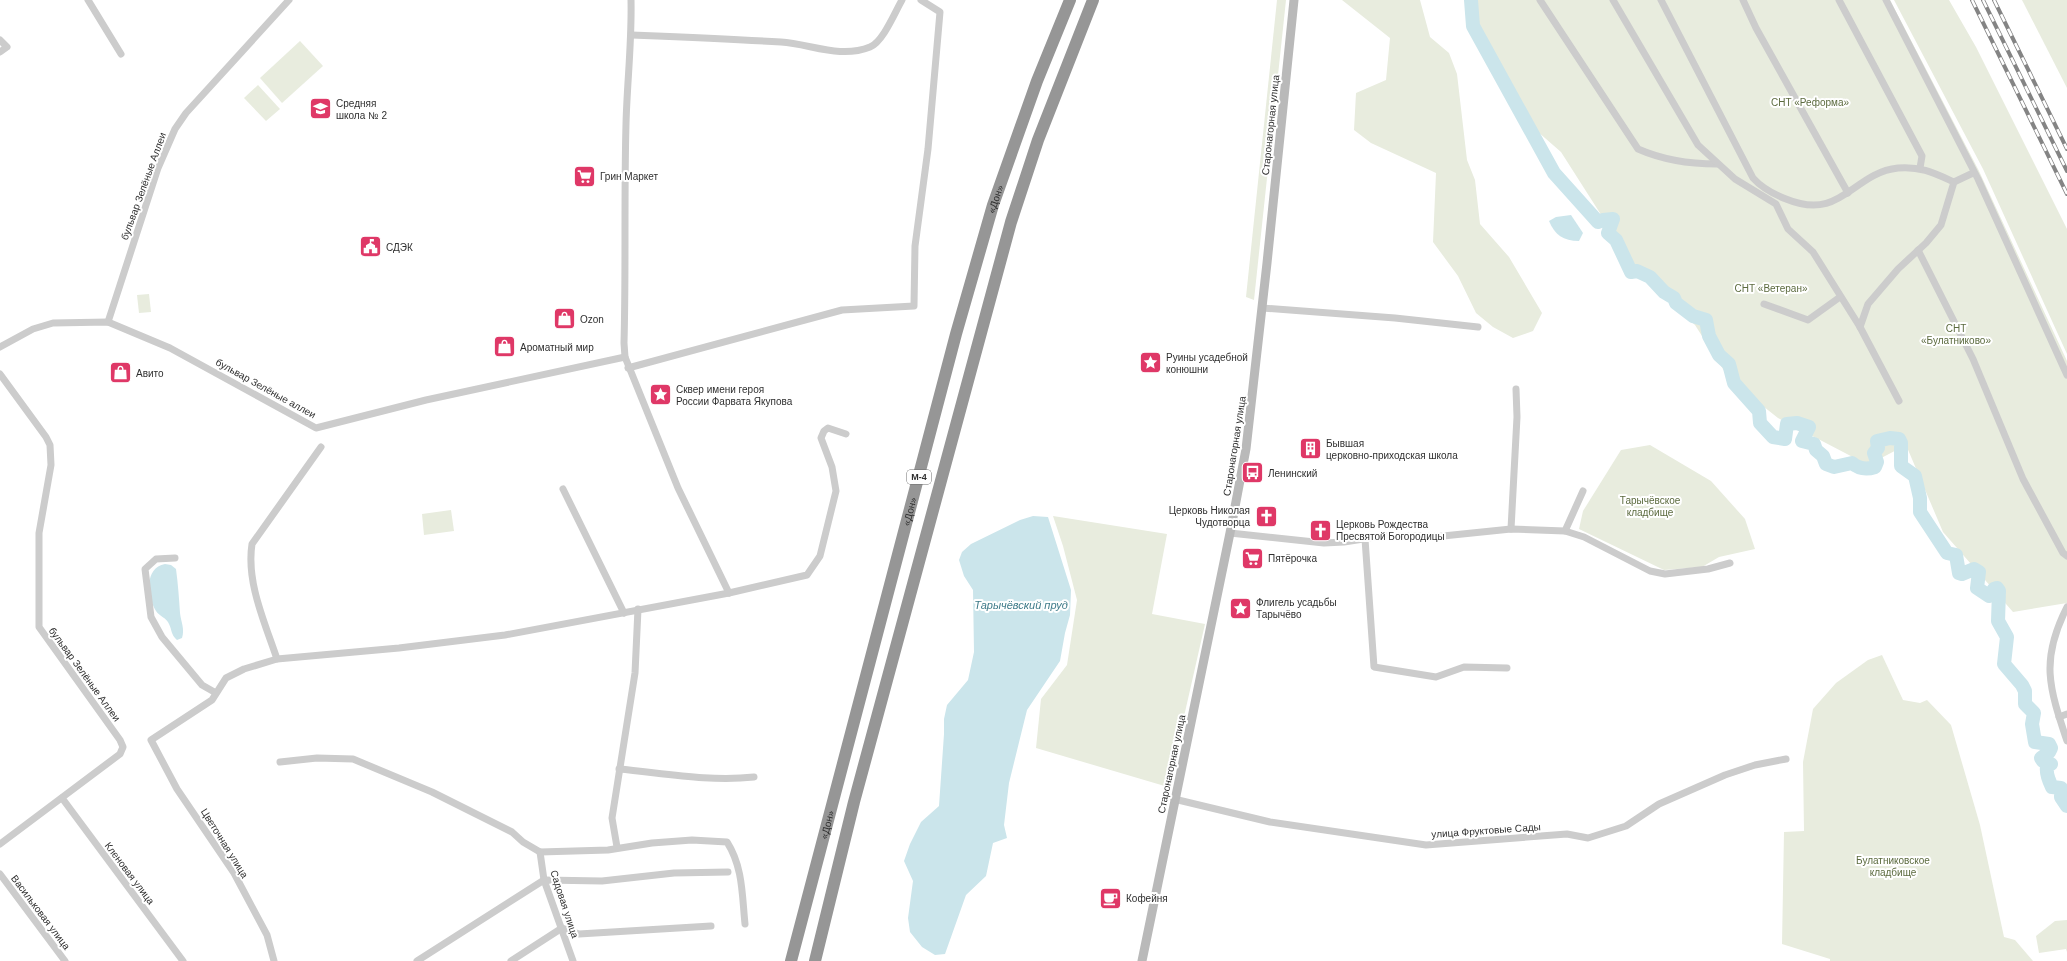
<svg xmlns="http://www.w3.org/2000/svg" width="2067" height="961" font-family="Helvetica,sans-serif">
<rect width="100%" height="100%" fill="#fff"/>
<g fill="#e8ecde">
<path d="M1277,0H1286L1254,300L1246,297Z"/>
<path d="M1342,0H1420L1430,37L1449,53L1457,74L1467,160L1475,180L1480,224L1509,257L1542,313L1533,331L1513,338L1493,327L1476,313L1458,276L1433,242L1436,173L1371,143L1354,130L1356,93L1386,80L1390,38Z"/>
<path d="M1466,0H1890L1979,171L2067,361V603L2013,612L1943,532L1906,445L1868,465L1778,418L1730,380L1695,325L1637,271L1561,152L1513,110Z"/>
<path d="M1894,0H1949L1976,47L2067,229V354L1983,169Z"/>
<path d="M2022,0H2067V88Z"/>
<path d="M300,41L323,66L282,103L260,78Z"/>
<path d="M258,85L280,109L266,121L244,98Z"/>
<path d="M149,294L151,312L139,313L137,295Z"/>
<path d="M1650,445L1711,481L1745,519L1755,549L1719,557L1702,567L1664,570L1579,529L1583,511L1621,450Z"/>
<path d="M451,510L454,531L424,535L422,514Z"/>
<path d="M1053,516L1167,534L1152,614L1205,624L1168,787L1036,748L1041,699L1067,665L1077,600L1063,546Z"/>
<path d="M1882,655L1903,700L1920,703L1927,700L1951,725L1980,825L2004,937L2015,940L2033,961H1830V959L1782,944L1784,832L1804,831L1803,762L1813,709L1836,683L1868,660Z"/>
<path d="M2067,920V952L2066,949L2039,953L2036,936L2055,921Z"/>
</g>
<g fill="#cbe5eb">
<path d="M1571,215L1583,233L1579,241C1563,241 1555,235 1549,221L1556,217Z"/>
<path d="M1033,516L1048,517L1071,590L1070,615L1065,633L1060,661L1027,710L1009,783L1004,825L1007,838L993,843L986,876L966,895L945,954L935,955L922,947L910,932L908,918L913,881L904,861L910,844L921,822L939,806L944,734V719L947,705L968,680L974,652L973,590L964,576L959,560L962,552L971,544L1020,520Z"/>
<path d="M165,564L171,565L176,569C178,584 179,598 180,613C181,622 185,629 182,638L177,640C171,635 172,630 169,624C167,618 159,616 156,611C147,596 144,568 165,564Z"/>
</g>
<g fill="none" stroke-linecap="round" stroke-linejoin="round">
<path stroke="#cbe5eb" stroke-width="14" d="M1471,0L1473,26L1554,173L1598,222L1603,220L1613,219L1608,233L1616,240L1631,272L1637,271L1650,277L1664,292L1674,298L1676,303L1693,316L1706,320L1709,336L1719,355L1729,364L1734,383L1759,411L1760,423L1773,437L1785,439L1787,424L1797,423L1809,427L1802,441L1814,444L1816,450L1823,456L1826,464L1834,467L1852,463C1859,469 1866,470 1875,467L1877,462L1874,453L1878,448L1877,441L1890,438L1899,439L1901,443V466L1915,476L1920,498V512L1947,553L1956,555L1959,573L1962,574L1974,569L1979,572L1977,588L1989,596L1994,589L1997,588L1999,591L1998,621L2007,637L2004,664L2022,685L2025,691V704L2034,713L2032,724L2035,742L2049,744L2051,748L2049,752L2041,758L2043,761L2051,764L2047,767C2046,773 2049,781 2052,787L2061,788V797L2067,806"/>
<g stroke="#ccc" stroke-width="7">
<path d="M88,0L121,54"/>
<path d="M631,0C632,42 627,83 626,124C624,197 626,270 624,343L625,357L678,488L729,593"/>
<path d="M1540,0L1638,149C1663,160 1690,164 1717,164"/>
<path d="M1613,0L1698,145L1735,179L1776,204L1788,229L1813,252L1860,327L1899,401"/>
<path d="M1661,0L1753,178C1762,188 1773,194 1786,199C1842,222 1852,173 1898,168C1920,166 1934,173 1954,182"/>
<path d="M1743,0L1756,28L1848,193"/>
<path d="M1839,0L1922,156L1920,168"/>
<path d="M1886,0L1978,179L2067,375"/>
<path d="M632,35C681,37 731,39 781,42C811,44 840,59 870,47C883,42 895,12 902,0"/>
<path d="M0,40L7,47L0,52"/>
<path d="M1918,250L1973,359L2023,479L2063,553L2067,556"/>
<path d="M1764,304L1808,320L1840,297"/>
<path d="M1262,308L1395,318L1478,327"/>
<path d="M108,322L158,168L175,129L186,113L289,0"/>
<path d="M1860,327L1868,304L1898,269L1926,243L1941,225L1954,182L1973,173"/>
<path d="M0,347L33,329L53,323L108,322L170,348L316,428L426,400L625,357"/>
<path d="M628,368L842,310L914,306L915,246L928,149L940,12L921,0"/>
<path d="M0,374L46,437L50,445L51,465L39,533V627L120,740L123,747L120,754L0,844"/>
<path d="M563,489L624,613"/>
<path d="M1511,529L1517,417L1516,389"/>
<path d="M1565,531L1584,537L1650,571L1665,574L1708,569L1730,563"/>
<path d="M1230,533L1324,543L1344,542L1383,536H1443L1511,529L1565,531L1583,491"/>
<path d="M1365,539L1374,667L1436,677L1464,667L1507,668"/>
<path d="M175,558L156,559L145,569L151,617L162,637L202,685L216,693"/>
<path d="M2067,607C2040,660 2049,687 2067,741"/>
<path d="M277,659C265,623 246,582 252,544L321,447"/>
<path d="M2059,717L2067,714"/>
<path d="M280,762L317,758L353,759L432,792L512,832L523,842L540,852L608,850L652,843L692,840L727,842C743,867 742,895 745,924"/>
<path d="M619,769C663,773 709,782 754,777"/>
<path d="M62,798L183,961"/>
<path d="M1174,799L1270,822L1426,845L1567,834L1588,838L1626,826L1659,804L1725,775L1755,765L1786,759"/>
<path d="M617,847L612,818L635,673L638,609"/>
<path d="M540,852L544,880L573,961"/>
<path d="M0,874L65,961"/>
<path d="M274,961L267,935L234,873L177,789L151,740L212,700L226,678L244,669L277,659L399,648L505,635L729,593L807,575L820,556L836,491L832,467L821,438L824,431L828,428L846,434"/>
<path d="M417,961L544,880L602,881L674,873L728,872"/>
<path d="M511,961L562,928L579,934L711,926"/>
</g>
<path stroke="#b9b9b9" stroke-width="9" d="M1142,961L1230,533L1246,449L1267,263L1294,0"/>
<g stroke="#969696" stroke-width="12">
<path id="s1" d="M791,961L956,334L993,205L1037,81L1070,0"/>
<path d="M815,961L854,802L1011,222L1038,140L1093,0"/>
</g>
<defs>
<g id="rail">
<path d="M1972,0L2067,194"/>
<path d="M1983,0L2067,171"/>
<path d="M1994,0L2067,149"/>
</g>
</defs>
<use href="#rail" stroke="#848484" stroke-width="4"/>
<use href="#rail" stroke="#fff" stroke-width="2.5" stroke-dasharray="8" stroke-linecap="butt"/>
</g>
<defs>
<symbol id="school-square" viewBox="-11 -11 22 22"><rect x="-9" y="-9" width="18" height="18" rx="4" fill="#df3867" stroke="#fff"/><path d="M0-5L7-2L0 1L-7-2ZM-4 1L0 2.5L4 1V4Q0 6-4 4Z" fill="#fff"/></symbol>
<symbol id="supermarket-square" viewBox="-11 -11 22 22"><rect x="-9" y="-9" width="18" height="18" rx="4" fill="#df3867" stroke="#fff"/><path d="M-6-5.5h2.5l.6 2H6L4.5 2H-2.5L-4.4-4H-6ZM-1.5 3.2a1.3 1.3 0 1 0 .1 0ZM3 3.2a1.3 1.3 0 1 0 .1 0Z" fill="#fff"/></symbol>
<symbol id="civic-square" viewBox="-11 -11 22 22"><rect x="-9" y="-9" width="18" height="18" rx="4" fill="#df3867" stroke="#fff"/><path d="M-.6-6.5H3V-4.5H.6V-3L4-1V1h2V6H-6V1h2V-1L-.6-3ZM-1.2 2.5V6h2.4V2.5Z" fill="#fff"/></symbol>
<symbol id="shop-square" viewBox="-11 -11 22 22"><rect x="-9" y="-9" width="18" height="18" rx="4" fill="#df3867" stroke="#fff"/><path d="M-5-2.5h2.3a2.7 3.5 0 0 1 5.4 0H5L5.5 6h-11ZM-1.5-2.5h3a1.5 2.3 0 0 0-3 0Z" fill="#fff"/></symbol>
<symbol id="sight-square" viewBox="-11 -11 22 22"><rect x="-9" y="-9" width="18" height="18" rx="4" fill="#df3867" stroke="#fff"/><path d="M0-6L1.8-2.2L6-1.7L2.9 1.2L3.7 5.4L0 3.3L-3.7 5.4L-2.9 1.2L-6-1.7L-1.8-2.2Z" fill="#fff"/></symbol>
<symbol id="building-square" viewBox="-11 -11 22 22"><rect x="-9" y="-9" width="18" height="18" rx="4" fill="#df3867" stroke="#fff"/><path d="M-4-6H4V6H1V3H-1V6H-4ZM-2.5-4.3h1.7v1.8h-1.7ZM.8-4.3h1.7v1.8H.8ZM-2.5-1h1.7V.8h-1.7ZM.8-1h1.7V.8H.8Z" fill="#fff"/></symbol>
<symbol id="bus-square" viewBox="-11 -11 22 22"><rect x="-9" y="-9" width="18" height="18" rx="4" fill="#df3867" stroke="#fff"/><path d="M-5-6H5V4H4V6H2V4H-2V6H-4V4H-5ZM-3.5-4V0h7V-4ZM-3.5 1.2v1.5H-2V1.2ZM2 1.2v1.5H3.5V1.2Z" fill="#fff"/></symbol>
<symbol id="church-square" viewBox="-11 -11 22 22"><rect x="-9" y="-9" width="18" height="18" rx="4" fill="#df3867" stroke="#fff"/><path d="M-1.2-6h2.4v3.5h3.3v2.4h-3.3V6h-2.4V-.1h-3.3v-2.4h3.3Z" fill="#fff"/></symbol>
<symbol id="cafe-square" viewBox="-11 -11 22 22"><rect x="-9" y="-9" width="18" height="18" rx="4" fill="#df3867" stroke="#fff"/><path d="M-5.5-4.5H6V0H3Q3 3.5 0 3.5H-2.5Q-5.5 3.5-5.5 0ZM3-3.2v2h1.7v-2ZM-6 4.5H4V6H-6Z" fill="#fff"/></symbol>
</defs>
<g fill-rule="evenodd">
<use href="#school-square" x="308" y="96" width="25" height="25"/>
<use href="#supermarket-square" x="572" y="164" width="25" height="25"/>
<use href="#civic-square" x="358" y="234" width="25" height="25"/>
<use href="#shop-square" x="552" y="306" width="25" height="25"/>
<use href="#shop-square" x="492" y="334" width="25" height="25"/>
<use href="#sight-square" x="1138" y="350" width="25" height="25"/>
<use href="#shop-square" x="108" y="360" width="25" height="25"/>
<use href="#sight-square" x="648" y="382" width="25" height="25"/>
<use href="#building-square" x="1298" y="436" width="25" height="25"/>
<use href="#bus-square" x="1240" y="460" width="25" height="25"/>
<use href="#church-square" x="1254" y="504" width="25" height="25"/>
<use href="#church-square" x="1308" y="518" width="25" height="25"/>
<use href="#supermarket-square" x="1240" y="546" width="25" height="25"/>
<use href="#sight-square" x="1228" y="596" width="25" height="25"/>
<use href="#cafe-square" x="1098" y="886" width="25" height="25"/>
</g>
<g text-anchor="middle" stroke-width="4" stroke-linejoin="round" paint-order="stroke">
<rect fill="#fff" stroke="#6d6d6d" stroke-width="1" x="907" y="470" width="24" height="14" rx="3"/>
<g font-size="9" font-weight="bold" fill="#2f2f2f">
<text x="919" y="480">М-4</text>
</g>
<g font-size="10" fill="#5b6a3e" stroke="#fff">
<text x="1810" y="106">СНТ «Реформа»</text>
<text x="1771" y="292">СНТ «Ветеран»</text>
<text x="1956" y="332">СНТ<tspan x="1956" dy="12">«Булатниково»</tspan></text>
<text x="1650" y="504">Тарычёвское<tspan x="1650" dy="12">кладбище</tspan></text>
<text x="1893" y="864">Булатниковское<tspan x="1893" dy="12">кладбище</tspan></text>
</g>
<g font-size="10" fill="#2f2f2f" stroke="#fff" text-anchor="start">
<text x="336" y="107">Средняя<tspan x="336" dy="12">школа № 2</tspan></text>
<text x="600" y="180">Грин Маркет</text>
<text x="386" y="251">СДЭК</text>
<text x="580" y="323">Ozon</text>
<text x="520" y="351">Ароматный мир</text>
<text x="1166" y="361">Руины усадебной<tspan x="1166" dy="12">конюшни</tspan></text>
<text x="136" y="377">Авито</text>
<text x="676" y="393">Сквер имени героя<tspan x="676" dy="12">России Фарвата Якупова</tspan></text>
<text x="1326" y="447">Бывшая<tspan x="1326" dy="12">церковно-приходская школа</tspan></text>
<text x="1268" y="477">Ленинский</text>
<text x="1250" y="514" text-anchor="end">Церковь Николая<tspan x="1250" dy="12">Чудотворца</tspan></text>
<text x="1336" y="528">Церковь Рождества<tspan x="1336" dy="12">Пресвятой Богородицы</tspan></text>
<text x="1268" y="562">Пятёрочка</text>
<text x="1256" y="606">Флигель усадьбы<tspan x="1256" dy="12">Тарычёво</tspan></text>
<text x="1126" y="902">Кофейня</text>
</g>
<g font-size="10" fill="#2f2f2f" stroke="#fff">
<text transform="translate(1270 125) rotate(-84)" y="4">Старонагорная улица</text>
<text transform="translate(143 186) rotate(-70)" y="4">бульвар Зелёные Аллеи</text>
<text dy="4" stroke="none"><textPath href="#s1" startOffset="789">«Дон»</textPath></text>
<text transform="translate(266 388) rotate(29)" y="4">бульвар Зелёные аллеи</text>
<text transform="translate(1234 446) rotate(-81)" y="4">Старонагорная улица</text>
<text dy="4" stroke="none"><textPath href="#s1" startOffset="465">«Дон»</textPath></text>
<text transform="translate(85 674) rotate(54)" y="4">бульвар Зелёные Аллеи</text>
<text transform="translate(1171 764) rotate(-78)" y="4">Старонагорная улица</text>
<text dy="4" stroke="none"><textPath href="#s1" startOffset="141">«Дон»</textPath></text>
<text transform="translate(1486 830) rotate(-4)" y="4">улица Фруктовые Сады</text>
<text transform="translate(225 843) rotate(58)" y="4">Цветочная улица</text>
<text transform="translate(130 873) rotate(53)" y="4">Кленовая улица</text>
<text transform="translate(565 904) rotate(72)" y="4">Садовая улица</text>
<text transform="translate(41 912) rotate(53)" y="4">Васильковая улица</text>
</g>
<g font-size="11" font-style="italic" fill="#3e7b89" stroke="#fff">
<text x="1021" y="609">Тарычёвский пруд</text>
</g>
</g>
</svg>
